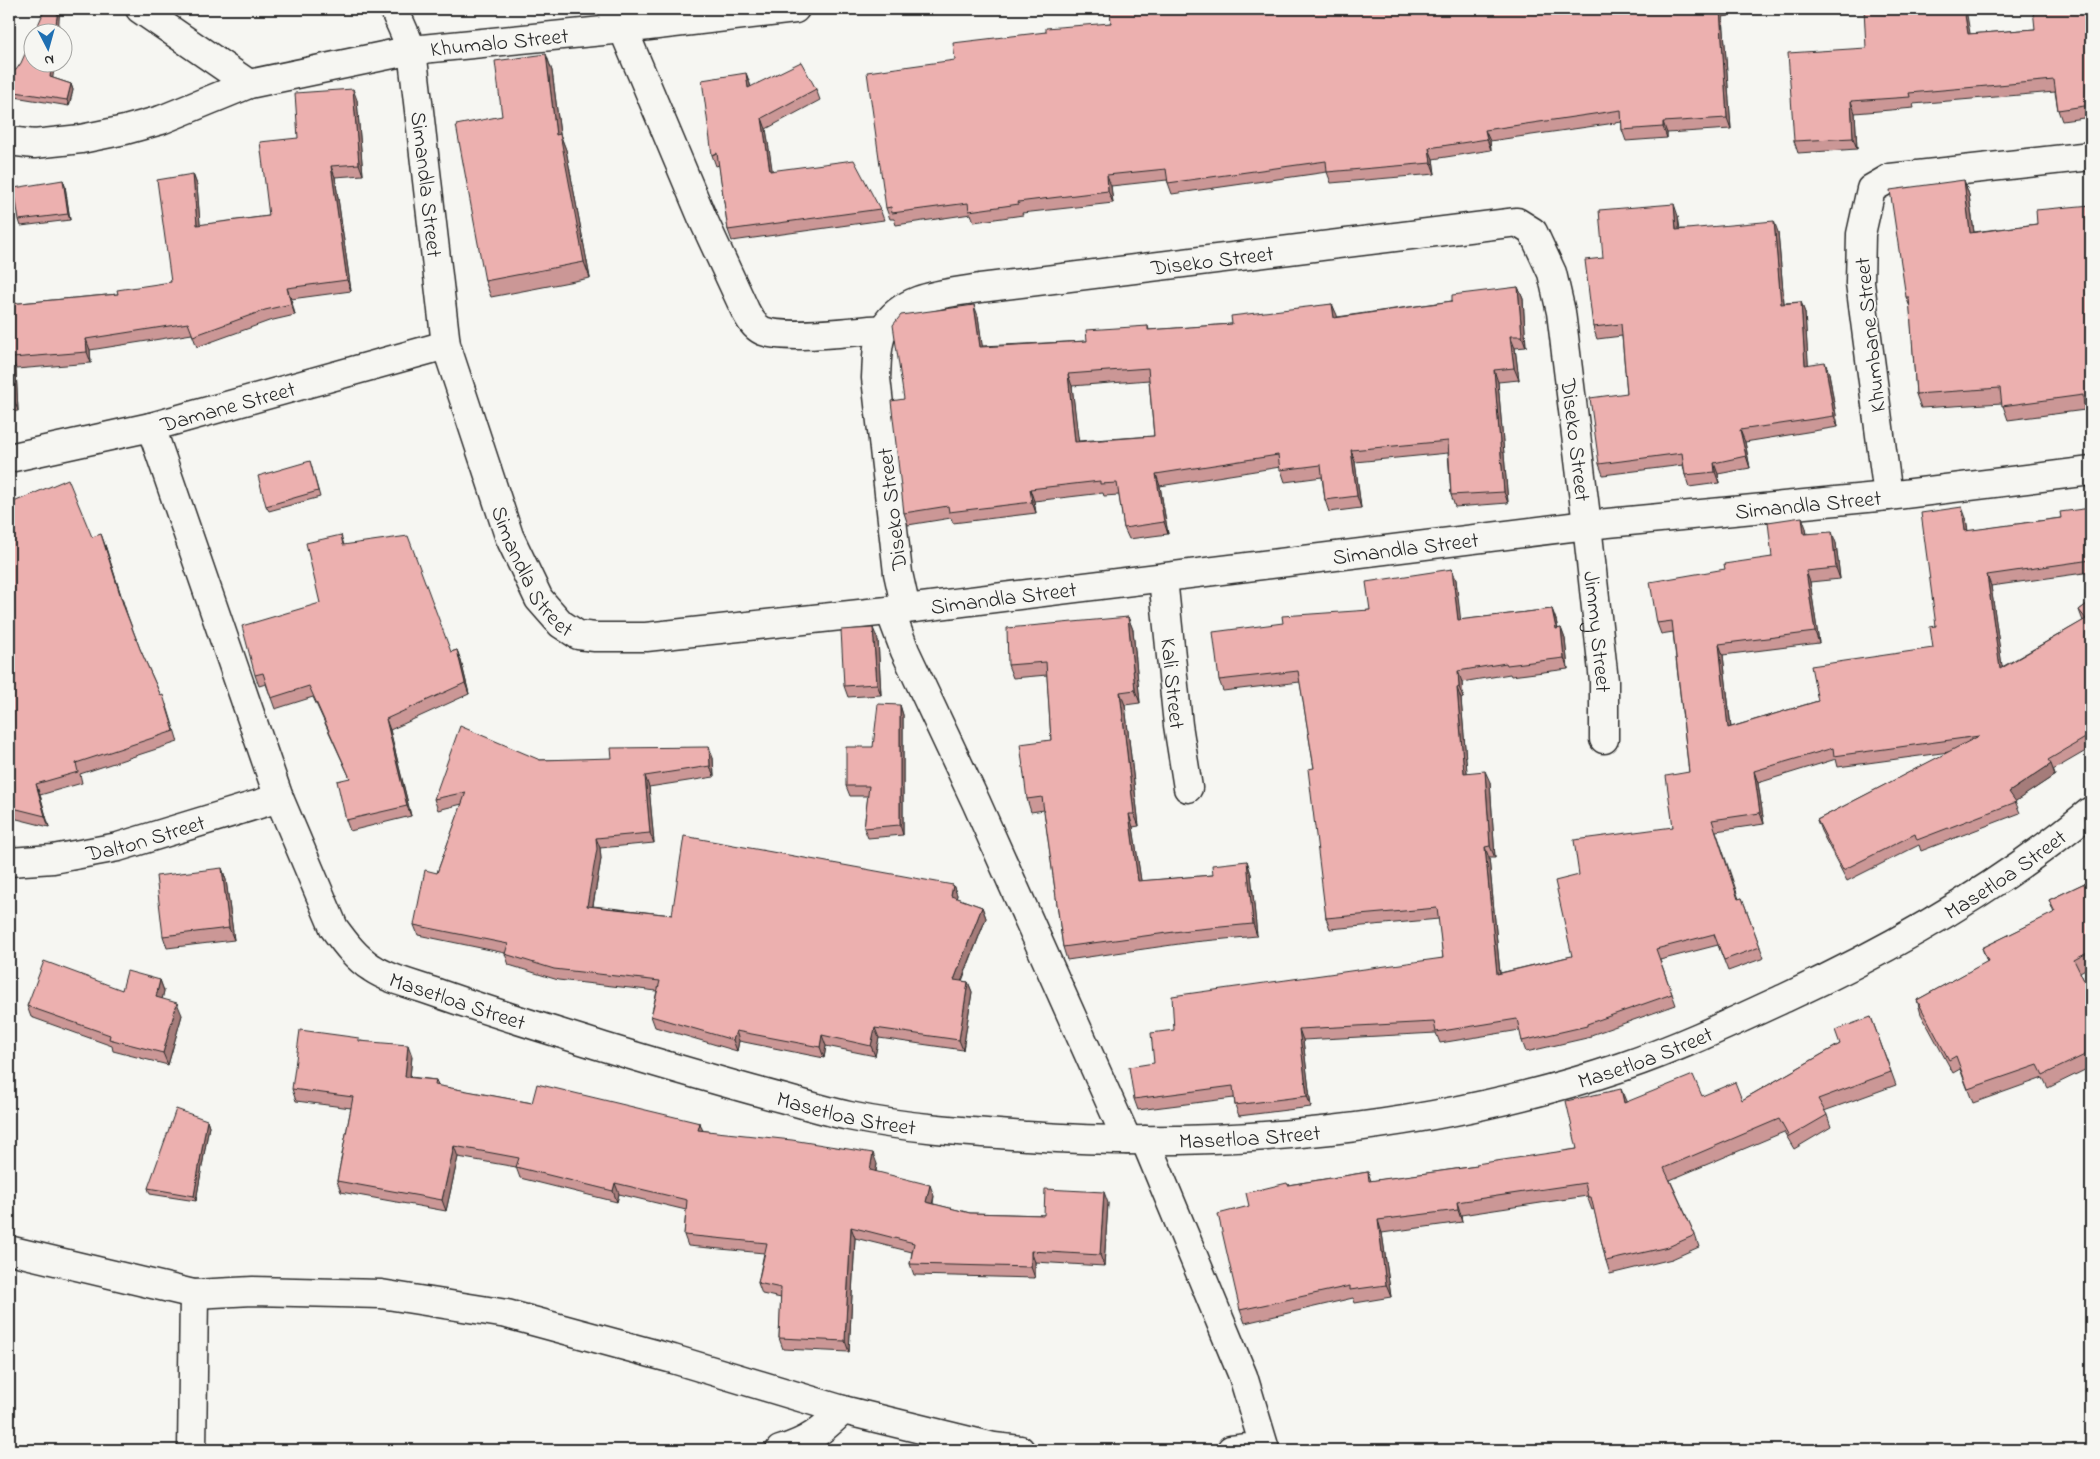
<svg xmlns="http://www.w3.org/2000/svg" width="2100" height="1459" font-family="'Indie Flower',sans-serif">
<rect width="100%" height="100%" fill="#f6f6f2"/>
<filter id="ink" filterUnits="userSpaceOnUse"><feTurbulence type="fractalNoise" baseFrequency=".02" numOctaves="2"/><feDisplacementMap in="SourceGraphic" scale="10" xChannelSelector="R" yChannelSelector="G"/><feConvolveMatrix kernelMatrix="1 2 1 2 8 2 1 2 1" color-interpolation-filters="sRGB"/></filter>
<g filter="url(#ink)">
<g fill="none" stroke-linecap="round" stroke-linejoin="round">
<defs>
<g id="street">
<path d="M140,9L249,84"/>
<path id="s1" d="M394,9L412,50L446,345L509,536L539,599L561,624L578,635L595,637H646L906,609L1587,525L1888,496L2091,471"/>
<path d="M611,9L623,29L702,217L745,310C749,318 754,327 763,331C786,340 855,331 883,329"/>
<path d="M9,63L33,9"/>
<path id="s2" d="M9,141L34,144L81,139L125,130L161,120L249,84L412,50L623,29L795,9"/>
<path id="s3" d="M151,427L279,798L334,928C345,943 356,958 372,968C390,980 414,985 434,992C490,1012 547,1029 604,1047C664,1065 724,1083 785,1099C806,1105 827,1111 849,1116C906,1128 968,1132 1027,1136C1224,1150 1433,1130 1622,1067C1678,1048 1733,1022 1787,997C1895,947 1999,887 2091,811"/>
<path id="s4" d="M9,458L151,427L446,345"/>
<path d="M1888,496L1860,283L1861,234L1871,189L1890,178L2091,156"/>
<path id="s5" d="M1163,578L1178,725L1188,788"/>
<path id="s6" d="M906,609L898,573L876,378C877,363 876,342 884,328C903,295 946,294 980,288L1517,222L1533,232L1552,273L1561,312L1587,525L1604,681V739"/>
<path d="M890,611L905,651L976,802L1127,1140"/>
<path id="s7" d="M9,862L53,859L118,847L279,798"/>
<path d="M1145,1140L1243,1376L1264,1446L1231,1450"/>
<path d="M9,1250L194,1294L253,1291L381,1294L507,1314L673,1359L843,1410L994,1447L1020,1450"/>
<path d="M192,1450L194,1294"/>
<path d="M780,1450C810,1441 821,1431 843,1410"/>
</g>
</defs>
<use href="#street" stroke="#2b2b2b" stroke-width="31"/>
<use href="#street" stroke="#f6f6f2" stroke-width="28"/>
</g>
<g fill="#cb9796" stroke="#2b2b2b" fill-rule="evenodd">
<path d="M1110,9H1729V16L1723,17L1731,129L1667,133V138L1626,141L1622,130V122L1490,141L1491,150L1433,159L1435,174L1331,183L1327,172L1172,194L1167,180L1111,186L1113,203L1022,213L1023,215L974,222L971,214L896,225L894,219H890L886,208L955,60L1046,32L1111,23Z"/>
<path d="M2091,9V117L2062,121L2058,110L2055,92L1913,104L1914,108L1855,113L1857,149L1798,153L1794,141L1866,48L1970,34L2035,29Z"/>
<path d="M546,54L552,71L560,134L566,150L590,278L491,297L485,281L502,116Z"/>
<path d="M9,72L53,78L71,84L73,90L69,106L9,96Z"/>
<path d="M746,73L751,87L816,89L820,100L766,129L772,171L880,209L884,220L732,241L728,230L719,165L716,166L712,155Z"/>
<path d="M357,100L363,175L335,177L351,291L291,299L295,315L269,321L197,347L192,334L90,350L91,363L16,369L18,411L9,412V304L118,294L171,282L193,174L197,185L200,225L269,216L298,138Z"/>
<path d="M63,180L65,186L70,220L21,226L19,220Z"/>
<path d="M1964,180L1969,195L1974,232L2037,224L2091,205V424H2090L2085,410L2008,420L2002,403L1921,408L1916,394L1910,307L1906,297Z"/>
<path d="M1678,216L1680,229L1778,232L1784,303L1801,302L1805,313L1808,364L1829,373L1838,427L1745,442L1750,468L1718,474L1719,483L1689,487L1685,475L1683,465L1603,475L1599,464L1627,393L1622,336L1597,339L1593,327L1603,258Z"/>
<path d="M1518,287L1523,299L1526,347L1515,348L1519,380L1498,382L1508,503L1455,507L1451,495L1448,453L1355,462L1361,508L1329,512L1325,500L1322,477L1285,482L1280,467L1160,486L1168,534L1129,539L1124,528L1119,495L1104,496L1103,493L1034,501L1036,513L953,523L951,518L908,525L904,513V399L978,316L982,346L1087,341L1148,326L1149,330L1232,324L1332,304L1337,317L1452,301ZM1149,380L1154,436L1078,441L1072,386Z"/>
<path d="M310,461L320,497L269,511L266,506Z"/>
<path d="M9,504L92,537L105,545L127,614L140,649L161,696L167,706L178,742L80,774L82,783L40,795L49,827L9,817V528L14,527L9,515Z"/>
<path d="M2091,508V572L1991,586L2002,667L2083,621L2079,610L2091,601V741L2089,743L2091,748L2053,770L2055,775L2015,801L2020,813L1921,851L1919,845L1847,881L1821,831L1817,820L1949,752L1838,767L1836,759L1758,783L1764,824L1716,831L1739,899L1742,898L1764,958L1728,971L1718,945L1660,960L1676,1005L1591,1035V1037L1526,1052L1522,1041L1520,1030L1440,1043L1436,1033L1303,1040L1311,1107L1239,1116L1235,1105L1234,1098L1138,1110L1134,1099L1154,1063L1174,1030L1443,958L1439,919L1330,929L1326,918L1314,768L1300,682L1223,691L1219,680L1283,623L1370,610L1452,569L1456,580L1460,620L1552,609L1556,620L1558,629L1561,628L1565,639L1568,669L1511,676L1510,674L1462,682L1463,698L1461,699L1467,773L1490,782L1495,858H1489L1500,973L1572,956L1579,875L1673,827L1689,772L1673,632L1661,634L1657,623L1725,569L1772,557L1806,528L1807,534L1836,543L1840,579L1810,582L1819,643L1723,655L1731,727L1818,701L1933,648L1936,626L1966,518L1968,531L2061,518Z"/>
<path d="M341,535L344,545L451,652L457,650L461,661L469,694L390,730L411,816L350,831L346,820L350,778L313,697L275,709L266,684L259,686L255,675L320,603Z"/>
<path d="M1128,617L1133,630L1140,703L1125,705L1139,826L1133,827L1141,881L1213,875L1247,861L1251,874L1257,936L1193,942L1067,960L1063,947L1044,810L1031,812L1027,799L1051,740L1047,675L1013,678L1008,665Z"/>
<path d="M878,640L881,695L848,697L844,686Z"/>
<path d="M900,705L903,715V835L868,838L864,828L868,796H850L846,786L873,747Z"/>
<path d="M713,758L714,777L649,787L654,843L600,848L601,859L593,906L672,915L953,885L957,895L956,898L982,907L986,918L962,981L968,982L972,992L963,1050L879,1038L875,1056L826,1046L824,1058L739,1041L737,1051L655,1027L651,1016L657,991L558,980L509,965L505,954V953L418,935L414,925L437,873L462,804L438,810L434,799L540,760Z"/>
<path d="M222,868L226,880L234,940L167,948L163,936Z"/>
<path d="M2091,880V966L2080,972L2091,995V1067L2048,1088L2043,1078L1973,1103L1960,1069L1953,1073L1921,1014L1917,1000L1987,962L1982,948L2054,913L2049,900Z"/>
<path d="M160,980L164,991L162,999L182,1015L168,1065L113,1051L112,1046L31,1017L27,1006L122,990Z"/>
<path d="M1871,1017L1896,1085L1824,1111L1827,1115L1831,1127L1794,1149L1784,1132L1670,1180L1695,1235L1699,1247L1672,1259L1610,1274L1606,1261L1594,1209L1592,1210L1587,1196L1461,1215L1462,1222L1382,1233L1391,1297L1355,1303L1353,1298L1245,1323L1240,1310L1288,1185L1368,1172L1371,1181L1477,1166L1577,1149L1626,1102L1702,1096L1742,1100L1840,1044Z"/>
<path d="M361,1041L412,1056L410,1077L436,1080L438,1086L532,1103L700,1123L702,1130L877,1164L876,1172L934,1196L933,1204L970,1213L1044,1215L1108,1203L1104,1266L1035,1262V1278L914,1275L910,1264L912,1252L855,1238L849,1352L783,1349L779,1338L781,1298L762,1294L758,1283L764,1253L688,1246L684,1235L686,1210L619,1194L617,1202L520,1178L516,1167L458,1157L446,1211L341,1192L337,1181L351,1108L296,1101L292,1089Z"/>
<path d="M207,1120L209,1126L196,1201L150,1194L148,1188Z"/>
</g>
<g fill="#a57b7a" stroke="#2b2b2b">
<path d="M58,9H60L58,32H55Z"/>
<path d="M1720,9H1721L1723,17L1731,129L1727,118Z"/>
<path d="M1964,9H1966L1972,45L1968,34Z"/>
<path d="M546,54L552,71L560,134L566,150L590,278L584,262L556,135Z"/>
<path d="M52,62H55L52,83L50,77Z"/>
<path d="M746,73L750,84L752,99L748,88Z"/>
<path d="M71,84L73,90L69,106L67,100Z"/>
<path d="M353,89L357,100L363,175L359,164Z"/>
<path d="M1851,101L1855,113L1857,149L1853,138Z"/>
<path d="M762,118L766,129L774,182L770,171Z"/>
<path d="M1663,122L1667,133V138L1663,127Z"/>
<path d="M1485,130L1490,141L1491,150L1487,139Z"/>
<path d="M1429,148L1433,159L1435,174L1431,163Z"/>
<path d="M331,166L335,177L351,291L347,280Z"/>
<path d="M193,174L197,185L201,236L197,225Z"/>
<path d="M1107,175L1111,186L1113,203L1108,191Z"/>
<path d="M63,180L65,186L70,220L68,214Z"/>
<path d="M1964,180L1969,195L1976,248L1970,233Z"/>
<path d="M1674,204L1678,216L1680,241L1676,230Z"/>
<path d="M1774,221L1778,232L1785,315L1781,304Z"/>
<path d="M1518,287L1523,299L1526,347L1522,336Z"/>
<path d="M287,288L291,299L295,315L291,304Z"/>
<path d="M1801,302L1805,313L1809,376L1805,365Z"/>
<path d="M1332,304L1337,315L1339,329L1334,318Z"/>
<path d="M974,305L978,316L984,358L980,347Z"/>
<path d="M1510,336L1515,348L1519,380L1514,368Z"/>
<path d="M86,339L90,350L91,363L87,352Z"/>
<path d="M12,358L16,369L18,411L14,400Z"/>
<path d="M1825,362L1829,373L1838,427L1834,416Z"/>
<path d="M1494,370L1498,382L1508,503L1504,492Z"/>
<path d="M1068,374L1072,386L1080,453L1075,442Z"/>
<path d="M1740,430L1745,442L1750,468L1746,456Z"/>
<path d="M1351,450L1355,462L1361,508L1357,496Z"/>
<path d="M1714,463L1718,474L1719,483L1715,472Z"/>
<path d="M1156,474L1160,486L1168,534L1164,522Z"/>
<path d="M1030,489L1034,501L1036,513L1032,502Z"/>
<path d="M1962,507L1966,518L1969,542L1965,531Z"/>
<path d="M1802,517L1806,528L1808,545L1804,534Z"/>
<path d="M1832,532L1836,543L1840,579L1836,568Z"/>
<path d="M101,534L105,545L128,618L124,607Z"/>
<path d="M1452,569L1456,580L1462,631L1458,620Z"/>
<path d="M1806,571L1810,582L1819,643L1815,632Z"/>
<path d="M1987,575L1991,586L2004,680L2000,669Z"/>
<path d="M1552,609L1556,620L1560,640L1556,629Z"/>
<path d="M1128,617L1133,630L1140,703L1135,690Z"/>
<path d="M873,628L878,640L881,695L877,684Z"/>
<path d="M1561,628L1565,639L1568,669L1564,658Z"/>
<path d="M1719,644L1723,655L1732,739L1728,728Z"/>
<path d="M457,650L461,661L469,694L465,683Z"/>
<path d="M1458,671L1462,682L1463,698L1459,687Z"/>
<path d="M1457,688L1461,699L1468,784L1464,773Z"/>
<path d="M1120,692L1125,705L1139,826L1134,814Z"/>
<path d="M900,705L903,715V835L900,825Z"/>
<path d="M386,719L390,730L411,816L407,806Z"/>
<path d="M2091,728V741L2089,743L2084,732Z"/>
<path d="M709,747L713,758L714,777L710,766Z"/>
<path d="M2051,764L2055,775L2013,803L2009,792Z"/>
<path d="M1485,771L1490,782L1495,858L1490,846Z"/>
<path d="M1754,771L1758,783L1764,824L1760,813Z"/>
<path d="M645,776L649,787L654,843L650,833Z"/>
<path d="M36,784L40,795L49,827L45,816Z"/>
<path d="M1129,814L1133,827L1143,894L1138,881Z"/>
<path d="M596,838L600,848L601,859L591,916L587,906Z"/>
<path d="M1485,847L1489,858L1501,985L1497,974Z"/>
<path d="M1247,861L1251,874L1257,936L1253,924Z"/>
<path d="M222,868L226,880L234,940L229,928Z"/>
<path d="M953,885L957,895L955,906L951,896Z"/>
<path d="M982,907L986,918L958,990L954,980Z"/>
<path d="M160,980L164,991L160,1009L156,997Z"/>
<path d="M968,982L972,992L963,1050L959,1040Z"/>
<path d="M177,1003L182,1015L168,1065L163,1053Z"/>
<path d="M875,1028L879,1038L875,1056L871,1046Z"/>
<path d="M1299,1029L1303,1040L1311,1107L1307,1096Z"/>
<path d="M736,1031L739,1041L737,1051L733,1040Z"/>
<path d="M822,1035L826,1046L824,1058L820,1047Z"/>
<path d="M408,1045L412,1056L409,1088L405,1077Z"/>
<path d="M1621,1089L1626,1101L1629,1115L1624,1103Z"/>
<path d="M207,1120L209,1126L196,1201L194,1196Z"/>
<path d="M700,1123L704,1134L698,1130Z"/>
<path d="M454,1146L458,1157L446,1211L442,1200Z"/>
<path d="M873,1153L877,1164L874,1181L870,1170Z"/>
<path d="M615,1183L619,1194L617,1202L613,1191Z"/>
<path d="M930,1185L934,1196L930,1213L926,1202Z"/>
<path d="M1104,1192L1108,1203L1104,1266L1100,1255Z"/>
<path d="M1457,1202L1461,1215L1462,1222L1458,1210Z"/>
<path d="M1378,1220L1382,1233L1391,1297L1386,1285Z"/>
<path d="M851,1227L855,1238L849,1352L845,1341Z"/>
<path d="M1031,1251L1035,1262V1278L1031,1267Z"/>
</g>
<g fill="#ecb0af" stroke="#2b2b2b" fill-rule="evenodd">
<path d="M45,9H58L55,32H35Z"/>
<path d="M1110,9H1720L1727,118L1663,122V127L1622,130L1621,110L1485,130L1487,139L1429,148L1431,163L1327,172L1326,161L1168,183L1166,169L1107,175L1108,191L1018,202L1019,204L969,211L968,203L892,213L891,207L886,208L867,72L955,60L953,43L1046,32V28L1111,23Z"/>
<path d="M1864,9H1964L1968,34L2035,29L2033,9H2091V105L2058,110L2054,80L1909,93L1910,97L1851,101L1853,138L1794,141L1788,53L1866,48Z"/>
<path d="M32,38V62H52L50,77L71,84L67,100L9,91V72L16,70L21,63Z"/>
<path d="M546,54L556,135L560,134L584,262L485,281L456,125L502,116L495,61Z"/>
<path d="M801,62L816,89L762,118L770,171L854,160L880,209L728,230L717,153L712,155L702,80L746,73L748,88Z"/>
<path d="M353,89L359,164L331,166L347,280L287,288L291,304L265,310L193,336L188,323L86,339L87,352L12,358L14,400L9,401V304L118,294L117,290L171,282L157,180L193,174L197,225L269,216L260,142L298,138L295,93Z"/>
<path d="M63,180L68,214L19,220L14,188Z"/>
<path d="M1964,180L1970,233L2037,224L2036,210L2091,205V409H2084L2083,395L2002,406L2000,388L1916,394L1909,297H1906L1890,190Z"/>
<path d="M1674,204L1676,230L1774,221L1781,304L1801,302L1805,365L1825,362L1834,416L1740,430L1746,456L1714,463L1715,472L1685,475L1682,453L1599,464L1590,398L1627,393L1621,324L1593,327L1585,260L1603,258L1599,210Z"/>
<path d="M1518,287L1522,336H1510L1514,368L1494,370L1504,492L1451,495L1448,441L1351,450L1357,496L1325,500L1321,465L1280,470L1278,455L1156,474L1164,522L1124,528L1117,483L1100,484V481L1030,489L1032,502L949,512L948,506L904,513L891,401L904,399L893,325L901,315L974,305L980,347L1087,341L1086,330L1148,326V330L1232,324L1231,316L1332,304L1334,318L1452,301V295ZM1148,368L1154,436L1075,442L1068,374Z"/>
<path d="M310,461L318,491L266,506L258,476Z"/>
<path d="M68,479L92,537L101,534L124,607L140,649L161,696L163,695L174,731L76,763L78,772L36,784L45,816L9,807V528L14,526L9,514V504Z"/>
<path d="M1962,507L1965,531L2061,518L2060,512L2091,508V560L1987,575L2000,669L2086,619L2079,610L2091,601V728L2084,732L2087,737L2048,760L2051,764L2009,792L2016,802L1917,840L1915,834L1843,870L1817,820L1979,736L1834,756L1833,748L1754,771L1760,813L1712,820L1738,899L1742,898L1760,947L1724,960L1714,934L1656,949L1672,994L1587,1024V1026L1522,1041L1517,1019L1436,1032L1434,1022L1299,1029L1307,1096L1235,1105L1233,1086L1134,1099L1129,1067L1154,1063L1151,1033L1174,1030L1172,996L1443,958L1437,908L1326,918L1308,769L1314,768L1298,671L1219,680L1213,632L1283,623L1282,616L1370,610L1366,582L1452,569L1458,620L1552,609L1556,629L1561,628L1564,658L1507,665L1506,663L1458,671L1459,687L1457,688L1464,773L1485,771L1490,846L1485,847L1497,974L1572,956L1555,881L1579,875L1574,840L1673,827L1666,776L1689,772L1672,621L1657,623L1650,582L1725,569L1724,564L1772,557L1768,522L1802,517L1804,534L1832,532L1836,568L1806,571L1815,632L1719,644L1728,728L1818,701L1811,666L1933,648L1930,627L1936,626L1921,513Z"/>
<path d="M341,535L343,545L408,536L451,652L457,650L465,683L386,719L407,806L346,820L337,781L350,778L309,686L271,698L263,673L255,675L242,626L320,603L306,543Z"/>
<path d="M1128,617L1135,690L1120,692L1134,814H1129L1138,881L1213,875L1212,865L1247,861L1253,924L1189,930L1063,947L1042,797L1027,799L1020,744L1051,740L1046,662L1008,665L1007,628Z"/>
<path d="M873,628L877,684L844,686L841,630Z"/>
<path d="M878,704L900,705V825L864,828L869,786H846V747H873Z"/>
<path d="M460,726L540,760L612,758L611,748L709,747L710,766L645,776L650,833L596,838L597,849L587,906L672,915L684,836L953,885L951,896L982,907L954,980L968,982L959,1040L875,1028L871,1046L822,1035L820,1047L736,1031L733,1040L651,1016L660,981L554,969L505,954L508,944L414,925L425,870L437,873L466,792L434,799Z"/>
<path d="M222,868L229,928L163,936L156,876Z"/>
<path d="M2091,880V951L2074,960L2091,995V1052L2043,1075L2038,1065L1968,1089L1956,1056L1949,1060L1917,1000L1988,961L1982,948L2055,912L2049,900Z"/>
<path d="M44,961L122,990L127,971L160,980L156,997L177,1003L163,1053L109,1039L110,1035L27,1006Z"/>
<path d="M1871,1017L1891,1072L1818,1099L1827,1115L1789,1137L1779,1119L1664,1168L1695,1235L1668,1247L1606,1261L1591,1197H1588L1585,1183L1457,1202L1458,1210L1378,1220L1386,1285L1350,1290V1286L1240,1310L1218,1214L1249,1206L1246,1193L1287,1183L1288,1185L1368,1172L1369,1181L1477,1166L1476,1164L1577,1149L1566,1101L1621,1089L1624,1103L1693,1075L1702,1096L1735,1082L1742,1100L1840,1044L1835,1030Z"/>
<path d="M300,1030L359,1038V1041L408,1045L405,1077L436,1080L435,1085L532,1103L537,1084L700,1123L698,1130L792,1140L873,1153L870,1170L930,1185L926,1202L970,1213L1044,1215L1045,1189L1104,1192L1100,1255L1031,1251V1267L910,1264L914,1243L851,1227L845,1341L779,1338L781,1288L758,1283L767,1243L684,1235L687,1200L615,1183L613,1191L516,1167L519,1158L454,1146L442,1200L337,1181L353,1097L292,1089Z"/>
<path d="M176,1109L207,1120L194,1196L148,1188Z"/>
</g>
</g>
<g text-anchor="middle" stroke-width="4" stroke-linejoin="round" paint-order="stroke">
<g font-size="22" fill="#2b2b2b" stroke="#f6f6f2">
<text dy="8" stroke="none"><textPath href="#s2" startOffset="504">Khumalo Street</textPath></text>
<text dy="8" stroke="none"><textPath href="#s1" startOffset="180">Simandla Street</textPath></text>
<text dy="8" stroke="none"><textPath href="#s6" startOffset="626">Diseko Street</textPath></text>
<text transform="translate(1869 335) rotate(-96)" y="8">Khumbane Street</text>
<text dy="8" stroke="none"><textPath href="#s4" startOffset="225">Damane Street</textPath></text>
<text dy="8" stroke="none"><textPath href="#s6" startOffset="1166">Diseko Street</textPath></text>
<text dy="8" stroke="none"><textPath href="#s1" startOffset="1904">Simandla Street</textPath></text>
<text transform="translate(891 509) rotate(-97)" y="8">Diseko Street</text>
<text dy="8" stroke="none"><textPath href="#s1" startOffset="1499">Simandla Street</textPath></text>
<text dy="8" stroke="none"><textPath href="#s1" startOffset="585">Simandla Street</textPath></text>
<text dy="8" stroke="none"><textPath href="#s1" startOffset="1094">Simandla Street</textPath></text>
<text dy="8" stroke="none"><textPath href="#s6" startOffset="1359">Jimmy Street</textPath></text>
<text dy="8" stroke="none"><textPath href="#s5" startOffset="106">Kali Street</textPath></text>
<text dy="8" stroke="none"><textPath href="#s7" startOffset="139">Dalton Street</textPath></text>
<text dy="8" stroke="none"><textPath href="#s3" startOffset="2301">Masetloa Street</textPath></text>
<text dy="8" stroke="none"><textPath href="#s3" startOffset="681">Masetloa Street</textPath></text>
<text dy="8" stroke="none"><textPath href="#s3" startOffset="1896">Masetloa Street</textPath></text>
<text dy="8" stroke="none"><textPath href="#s3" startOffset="1086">Masetloa Street</textPath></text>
<text dy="8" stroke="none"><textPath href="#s3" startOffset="1491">Masetloa Street</textPath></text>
</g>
</g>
<rect width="2100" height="1459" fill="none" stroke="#f6f6f2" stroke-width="30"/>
<rect x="15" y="15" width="2070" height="1429" fill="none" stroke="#2b2b2b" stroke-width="2" filter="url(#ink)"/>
<g transform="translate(48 48) rotate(174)"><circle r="24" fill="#f6f6f2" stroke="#a5a5a2"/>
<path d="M0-4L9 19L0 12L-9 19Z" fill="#1f6fb2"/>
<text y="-8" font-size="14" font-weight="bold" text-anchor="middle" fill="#2b2b2b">N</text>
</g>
</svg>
